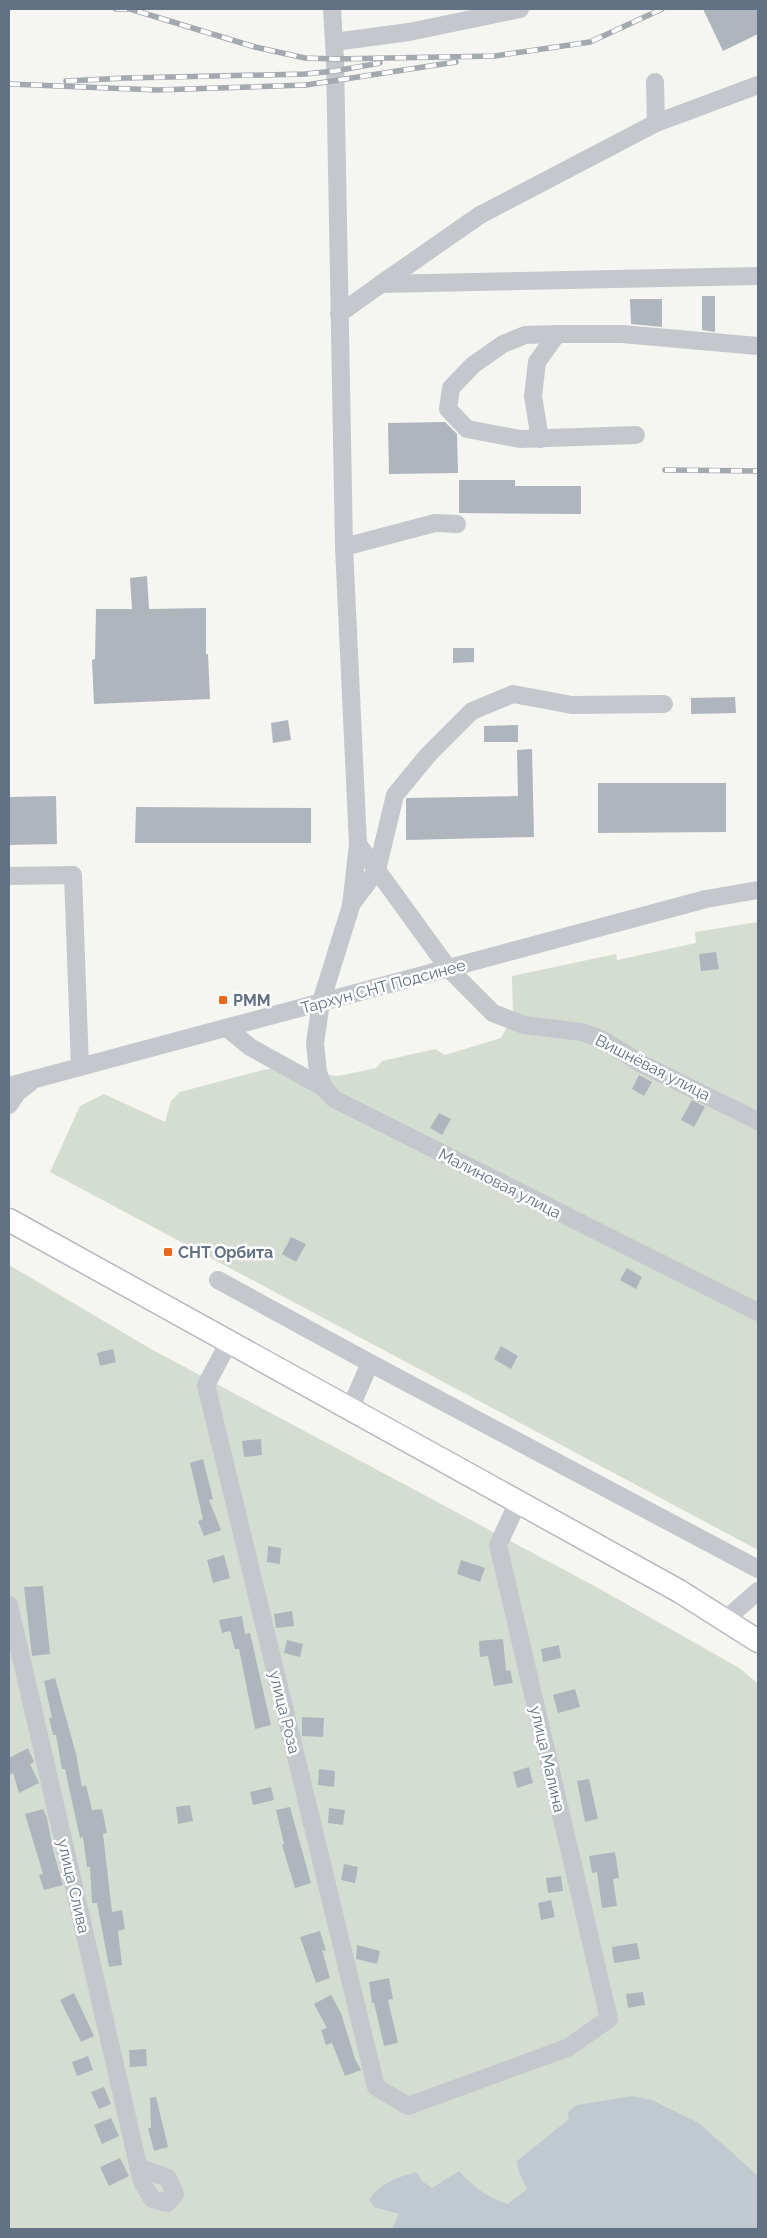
<svg xmlns="http://www.w3.org/2000/svg" width="767" height="2238" font-family="Raleway,sans-serif">
<rect width="100%" height="100%" fill="#f5f5f1"/>
<g fill="#d5ddd2">
<path d="M758,922V1550L50,1172L80,1106L104,1094L165,1122L171,1101L180,1092L263,1070L276,1068L338,1076L376,1068L382,1061L435,1049L445,1055L501,1038L513,1015L512,976L616,954L617,960L696,943L695,932Z"/>
<path d="M9,1265L151,1349L600,1589L741,1669L758,1684V2229H9Z"/>
</g>
<path fill="#c0c9d0" d="M632,2096L652,2100L699,2123L757,2175L758,2229H392L399,2214L374,2207L369,2200C379,2183 398,2177 417,2172L422,2181L432,2188L459,2171C474,2187 487,2198 508,2204L527,2189L519,2172L517,2161L569,2119L568,2112L577,2105Z"/>
<g fill="#afb5bc">
<path d="M703,9H758V34L723,51Z"/>
<path d="M702,296H715V332L702,330Z"/>
<path d="M630,299H662V327L631,324Z"/>
<path d="M445,422L457,434L458,473L389,474L388,423Z"/>
<path d="M459,480H515V486H581V514L459,513Z"/>
<path d="M147,576L149,609L206,608V654H208L210,699L94,704L92,660L95,659L96,609H132L130,578Z"/>
<path d="M453,648H474V662L453,663Z"/>
<path d="M735,697L736,713L691,714V698Z"/>
<path d="M288,720L291,740L273,743L271,723Z"/>
<path d="M518,725V742H484V726Z"/>
<path d="M532,749L534,837L406,840V798L518,796L517,750Z"/>
<path d="M598,783H726V832L598,833Z"/>
<path d="M56,796L57,844L9,845V797Z"/>
<path d="M136,807L311,808V843H135Z"/>
<path d="M716,952L719,969L701,971L699,954Z"/>
<path d="M639,1075L652,1082L644,1096L632,1089Z"/>
<path d="M692,1100L705,1107L694,1127L681,1120Z"/>
<path d="M439,1113L451,1119L442,1135L430,1128Z"/>
<path d="M291,1237L306,1244L296,1262L282,1254Z"/>
<path d="M627,1268L642,1277L636,1289L620,1280Z"/>
<path d="M501,1346L518,1356L511,1369L494,1359Z"/>
<path d="M113,1349L116,1362L100,1366L97,1353Z"/>
<path d="M261,1439L262,1455L244,1457L242,1441Z"/>
<path d="M203,1459L213,1499L209,1500L221,1530L204,1536L198,1521L203,1519L190,1463Z"/>
<path d="M268,1546L281,1548L280,1564L267,1562Z"/>
<path d="M224,1555L230,1578L213,1583L207,1560Z"/>
<path d="M461,1560L485,1568L480,1582L457,1574Z"/>
<path d="M43,1586L50,1654L32,1656L24,1587Z"/>
<path d="M292,1611L294,1626L276,1628L274,1614Z"/>
<path d="M242,1616L245,1634L250,1633L271,1725L255,1729L239,1649H235L230,1631L222,1633L219,1620Z"/>
<path d="M503,1639L506,1671L510,1670L513,1683L494,1686L488,1656L480,1657L479,1641Z"/>
<path d="M287,1640L303,1644L300,1657L284,1653Z"/>
<path d="M559,1645L561,1658L543,1662L541,1649Z"/>
<path d="M55,1678L76,1754L82,1787L86,1785L92,1810L102,1809L107,1833L103,1834L112,1912L122,1910L125,1929L118,1931L122,1965L109,1967L97,1903H92L90,1867H87L83,1837L80,1838L65,1769H62L56,1735H53L49,1718H52L44,1681Z"/>
<path d="M575,1689L580,1707L558,1713L553,1695Z"/>
<path d="M302,1717L324,1718L323,1737L302,1736Z"/>
<path d="M28,1748L34,1762L30,1764L39,1783L19,1793L13,1773L9,1775V1758Z"/>
<path d="M529,1767L533,1783L517,1788L513,1772Z"/>
<path d="M319,1769L335,1771L334,1787L318,1785Z"/>
<path d="M589,1779L598,1819L585,1822L577,1781Z"/>
<path d="M271,1787L274,1800L253,1805L250,1792Z"/>
<path d="M190,1805L193,1821L178,1824L176,1807Z"/>
<path d="M290,1807L311,1883L295,1888L282,1845L284,1844L276,1810Z"/>
<path d="M329,1808L345,1810L343,1825L328,1823Z"/>
<path d="M43,1809L47,1818L53,1850L63,1885L44,1890L39,1875L43,1874L25,1814Z"/>
<path d="M615,1852L619,1878L613,1879L617,1906L602,1908L597,1872L592,1873L589,1856Z"/>
<path d="M344,1864L358,1867L355,1883L341,1880Z"/>
<path d="M561,1876L563,1891L548,1893L546,1878Z"/>
<path d="M551,1900L555,1917L541,1920L538,1903Z"/>
<path d="M320,1931L326,1951L322,1950L330,1978L316,1983L300,1937Z"/>
<path d="M637,1943L640,1959L614,1963L612,1947Z"/>
<path d="M357,1945L380,1951L377,1964L356,1959Z"/>
<path d="M389,1978L393,1999L388,2000L398,2043L384,2046L374,2003H372L369,1982Z"/>
<path d="M643,1992L645,2005L628,2008L626,1994Z"/>
<path d="M74,1993L94,2036L81,2042L60,2000Z"/>
<path d="M331,1995L341,2013L355,2059L361,2070L345,2076L332,2043L326,2045L321,2030L327,2028L314,2004Z"/>
<path d="M146,2049L147,2066L130,2067L129,2050Z"/>
<path d="M88,2056L93,2070L77,2076L72,2062Z"/>
<path d="M104,2087L111,2104L99,2109L91,2092Z"/>
<path d="M156,2097L168,2147L154,2151L148,2128H151L150,2098Z"/>
<path d="M111,2118L119,2136L102,2144L94,2125Z"/>
<path d="M120,2158L129,2176L109,2186L100,2167Z"/>
</g>
<g fill="none" stroke-linecap="round" stroke-linejoin="round">
<defs>
<path id="major" d="M9,1220L679,1591L758,1641"/>
</defs>
<use href="#major" stroke="#b7babe" stroke-width="25"/>
<g stroke="#c4c7cb" stroke-width="18">
<path d="M332,9L335,59L344,547L358,844L351,906L321,1002L315,1043L318,1072L324,1088L334,1099L758,1312"/>
<path d="M334,42L409,32L520,9"/>
<path d="M655,82L656,123"/>
<path d="M381,284L480,215L656,123L758,85"/>
<path d="M339,314L381,284L758,276"/>
<path d="M557,334L525,335L503,344L473,365L451,388L448,409L467,429L520,439L636,435"/>
<path d="M540,439L533,396L537,362L557,334H622L758,346"/>
<path d="M344,547L435,523L457,524"/>
<path d="M358,844L448,968L493,1013L524,1025L582,1032L603,1040L642,1064L758,1121"/>
<path d="M9,876L73,875L80,1067"/>
<path d="M351,905L377,870L395,795L428,755L472,711L513,694L572,705L664,704"/>
<path d="M227,1028L250,1047L324,1088"/>
<path d="M9,1086L706,899L758,890"/>
<path d="M9,1105L17,1093L31,1082"/>
<path d="M218,1280L370,1363L758,1569"/>
<path d="M229,1342L206,1385L376,2087L408,2106L567,2048L609,2019L498,1545L518,1502"/>
<path d="M350,1409L370,1363"/>
<path d="M9,1605L142,2182L152,2199L167,2203L175,2194L168,2178L138,2167"/>
<path d="M726,1619L758,1591"/>
</g>
<use href="#major" stroke="#fff" stroke-width="22"/>
<defs>
<g id="rail">
<path d="M116,9H130L255,47L305,58L335,59L495,56L590,42L662,9"/>
<path d="M66,81L126,78L305,74L335,71L380,63"/>
<path d="M9,84L157,90L306,85L456,62"/>
<path d="M665,470L758,471"/>
</g>
</defs>
<use href="#rail" stroke="#a4a9b0" stroke-width="5.5"/>
<use href="#rail" stroke="#fff" stroke-width="4" stroke-dasharray="11" stroke-linecap="butt"/>
</g>
<g fill="#f06516" stroke="#fff" stroke-width="2">
<rect x="218" y="995" width="10" height="10" rx="2.5"/>
<rect x="163" y="1247" width="10" height="10" rx="2.5"/>
</g>
<g text-anchor="middle" stroke-width="5" stroke-linejoin="round" paint-order="stroke">
<g font-size="16" fill="#627184" stroke="#fff">
<text transform="translate(383 986) rotate(-15)" y="6">Тархун СНТ Подсинее</text>
<text transform="translate(653 1067) rotate(27)" y="6">Вишнёвая улица</text>
<text transform="translate(500 1183) rotate(27)" y="6">Малиновая улица</text>
<text transform="translate(285 1712) rotate(76)" y="6">улица Роза</text>
<text transform="translate(548 1759) rotate(77)" y="6">улица Малина</text>
<text transform="translate(74 1886) rotate(77)" y="6">улица Слива</text>
</g>
<g font-size="16" font-weight="bold" fill="#627184" stroke="#fff" text-anchor="start">
<text x="233" y="1006">РММ</text>
<text x="178" y="1258">СНТ Орбита</text>
</g>
</g>
<rect width="767" height="2238" fill="none" stroke="#627184" stroke-width="20"/>
</svg>
